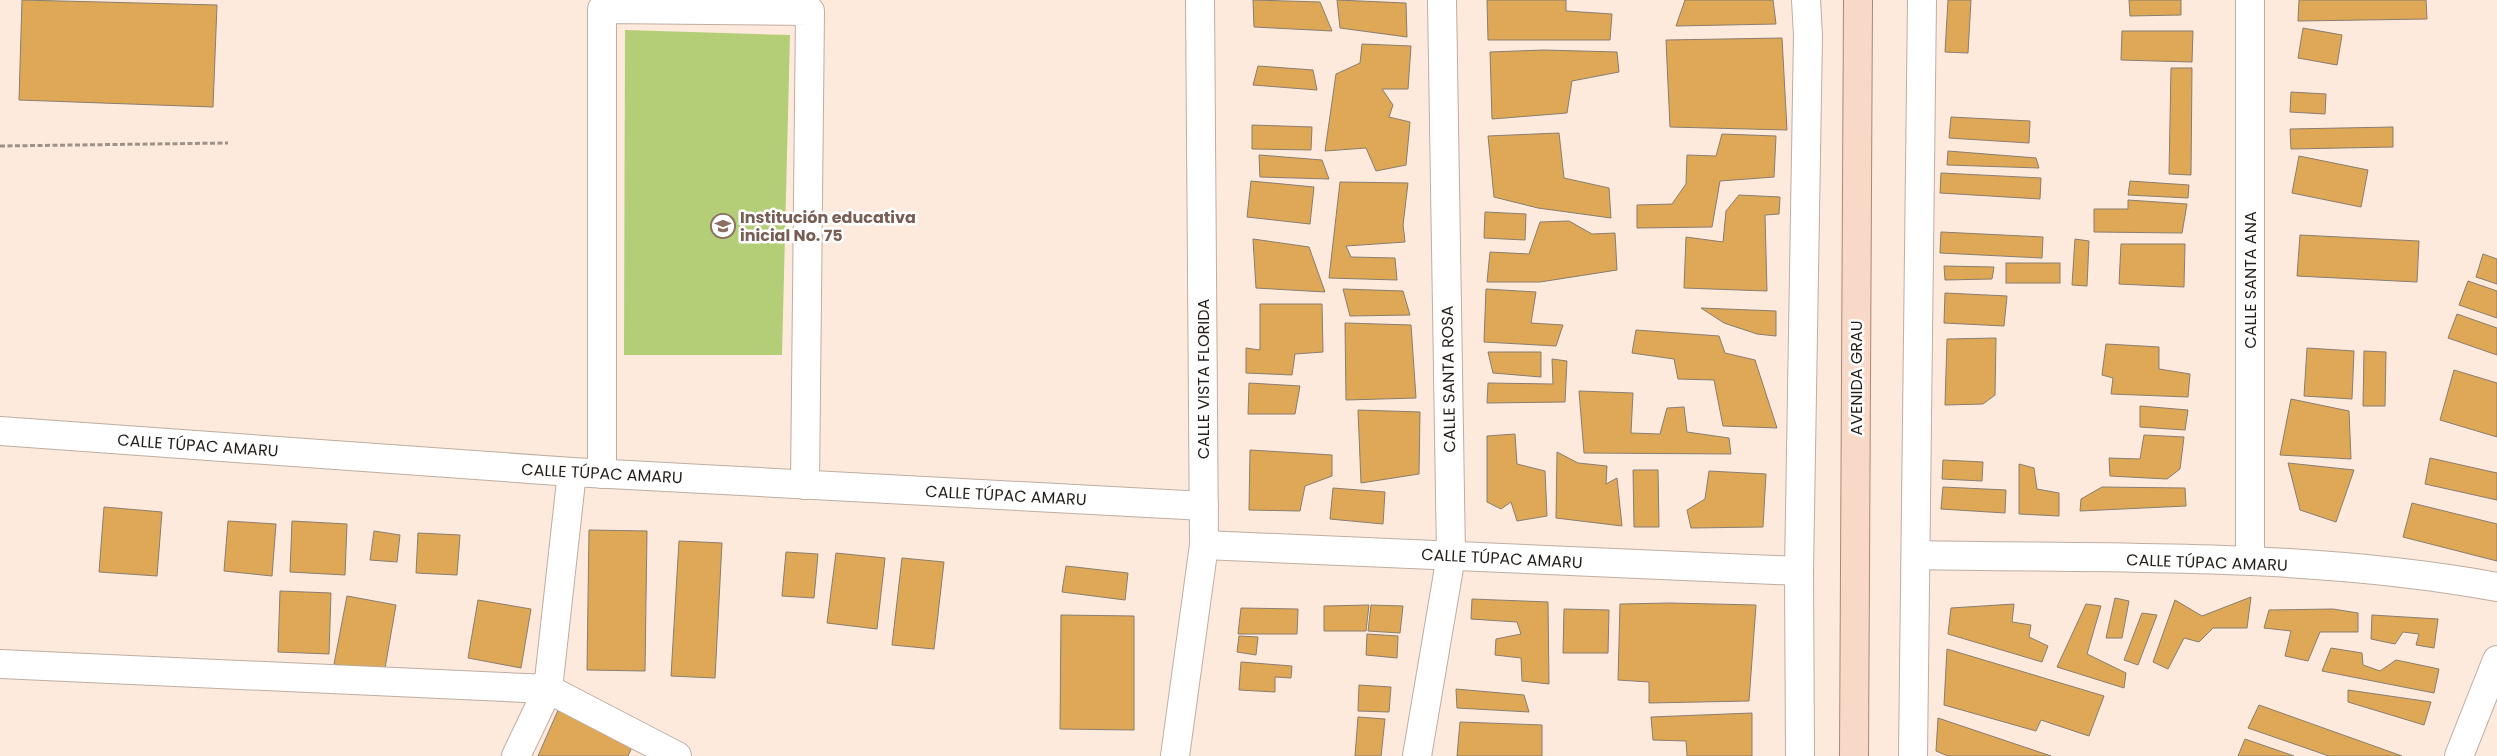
<svg xmlns="http://www.w3.org/2000/svg" width="2497" height="756" font-family="Poppins,sans-serif">
<rect width="100%" height="100%" fill="#fdeadd"/>
<path fill="#b4cd77" d="M625,30L790,35L782,355H624Z"/>
<g fill="#dfa857" stroke="#897d6e">
<path d="M22,0L217,5L213,107L19,100Z"/>
<path d="M1253,0L1320,2L1332,31L1254,27Z"/>
<path d="M1337,0L1406,3L1407,37L1340,28Z"/>
<path d="M1487,0H1566V11L1612,14L1610,40H1488Z"/>
<path d="M1685,0H1773L1776,24L1676,26Z"/>
<path d="M1948,0H1971L1968,53L1945,52Z"/>
<path d="M2129,0H2181V15L2130,16Z"/>
<path d="M2299,0H2426L2427,19L2298,21Z"/>
<path d="M2303,28L2342,35L2337,65L2298,58Z"/>
<path d="M2122,31H2193L2192,62L2121,60Z"/>
<path d="M1782,38L1787,130L1670,127L1666,40Z"/>
<path d="M1362,44L1411,46L1408,89H1382L1393,105L1389,117L1410,122L1406,165L1376,171L1366,148L1325,151L1336,74L1360,63Z"/>
<path d="M1544,50L1617,52L1619,72L1572,81L1567,113L1492,119L1490,52Z"/>
<path d="M1258,66L1313,70L1317,90L1253,85Z"/>
<path d="M2171,68H2192L2191,175L2169,174Z"/>
<path d="M2291,92L2326,94L2325,114L2290,112Z"/>
<path d="M1951,117L2030,121L2029,143L1949,138Z"/>
<path d="M1252,125L1312,127L1311,150L1252,149Z"/>
<path d="M2393,127V147L2291,149L2290,129Z"/>
<path d="M1559,133L1564,178L1609,188L1611,218L1538,208L1494,197L1488,136Z"/>
<path d="M1722,134L1776,136L1774,177L1720,181L1712,227L1637,228V205L1672,204L1686,184L1687,155L1716,156Z"/>
<path d="M1948,151L2036,158L2039,168L1947,165Z"/>
<path d="M1259,155L1322,160L1329,179L1260,177Z"/>
<path d="M2299,156L2368,170L2361,207L2292,193Z"/>
<path d="M1941,173L2041,178L2040,199L1940,193Z"/>
<path d="M1251,181L1314,187L1310,224L1247,217Z"/>
<path d="M2130,181L2189,185L2188,198L2128,195Z"/>
<path d="M1340,182L1408,183L1403,225L1405,242L1346,246L1351,257L1395,258L1397,280L1329,278Z"/>
<path d="M1739,195L1780,197L1779,214L1765,215L1767,291L1684,288L1686,237L1723,242L1726,211Z"/>
<path d="M2128,200L2187,204L2182,233L2094,232V209H2128Z"/>
<path d="M1485,212L1526,214L1525,240L1484,238Z"/>
<path d="M1569,221L1592,234L1615,233L1617,270L1540,282H1487L1490,252L1529,254L1540,222Z"/>
<path d="M1941,232L2043,237L2042,258L1940,253Z"/>
<path d="M2300,235L2419,241L2417,282L2297,276Z"/>
<path d="M1253,239L1309,247L1325,292L1256,288Z"/>
<path d="M2075,239L2089,241L2087,286L2072,285Z"/>
<path d="M2121,244H2185L2184,287L2119,284Z"/>
<path d="M2483,254L2497,259V284L2476,277Z"/>
<rect x="2006" y="263" width="54" height="20"/>
<path d="M1944,266L1994,267L1992,279L1945,280Z"/>
<path d="M2468,281L2497,291V318L2459,305Z"/>
<path d="M1343,289L1403,291L1410,315L1350,316Z"/>
<path d="M1486,289L1536,292L1531,323L1563,325L1556,346L1484,342Z"/>
<path d="M1945,293L2007,296L2004,326L1944,323Z"/>
<path d="M1260,304H1322L1323,352L1295,354L1292,375L1246,373V348L1260,350Z"/>
<path d="M1701,308L1776,311V336L1757,334L1724,323Z"/>
<path d="M2457,314L2497,328V355L2448,338Z"/>
<path d="M1345,323L1411,325L1416,398L1346,400Z"/>
<path d="M1636,330L1719,336L1725,353L1755,360L1777,428L1723,426L1714,380L1678,379L1674,359L1632,353Z"/>
<path d="M1996,338L1995,395L1983,404L1945,405L1947,339Z"/>
<path d="M2106,344L2159,347V369L2190,374L2188,397L2111,394L2113,378L2102,375Z"/>
<path d="M2307,348L2354,351L2352,399L2304,396Z"/>
<path d="M2364,351L2386,352L2385,406H2363Z"/>
<path d="M1488,352H1541V377L1493,373Z"/>
<path d="M1552,359L1567,361L1565,402L1487,403L1488,383L1553,384Z"/>
<path d="M2454,370L2497,383V437L2440,420Z"/>
<path d="M1249,383L1300,386L1295,414H1248Z"/>
<path d="M1579,391L1633,393L1631,433L1660,434L1667,408L1684,407L1687,432L1729,438L1731,454L1584,453Z"/>
<path d="M2291,399L2349,411L2351,459L2280,455Z"/>
<path d="M2140,406L2188,410L2185,430L2140,427Z"/>
<path d="M1358,410L1420,412L1419,474L1361,483Z"/>
<path d="M1515,434L1517,464L1545,471L1547,516L1517,521L1511,502L1501,509L1487,502V436Z"/>
<path d="M2144,435L2184,437L2180,469L2167,479L2110,476L2109,458L2140,459Z"/>
<path d="M1250,450L1332,455V476L1305,486L1300,511L1249,510Z"/>
<path d="M1557,452L1578,463L1607,466L1606,484L1617,478L1622,526L1556,518Z"/>
<path d="M2430,458L2497,473V500L2425,484Z"/>
<path d="M1943,460L1983,462L1982,481L1942,479Z"/>
<path d="M2288,463L2354,470L2336,522L2300,510Z"/>
<path d="M2019,464L2034,468L2037,489L2059,493V516L2019,514Z"/>
<path d="M1633,470H1658L1659,527H1634Z"/>
<path d="M1709,471L1766,474L1763,527L1691,528L1687,510L1705,499Z"/>
<path d="M1943,487L2006,490L2005,513L1941,509Z"/>
<path d="M2102,487L2185,488L2186,506L2080,511L2081,499Z"/>
<path d="M1333,488L1385,492L1383,524L1330,519Z"/>
<path d="M2412,503L2497,524V561L2403,537Z"/>
<path d="M104,507L162,512L157,576L99,572Z"/>
<path d="M228,521L276,524L272,576L224,571Z"/>
<path d="M292,521L347,524L345,575L290,572Z"/>
<path d="M589,530L647,531L645,671L587,670Z"/>
<path d="M374,531L400,535L397,562L370,560Z"/>
<path d="M418,533L460,535L457,575L416,573Z"/>
<path d="M679,541L722,543L715,678L671,676Z"/>
<path d="M786,552L818,554L814,598L782,596Z"/>
<path d="M836,553L885,558L877,629L827,623Z"/>
<path d="M902,558L944,562L934,649L892,645Z"/>
<path d="M1066,566L1128,573L1125,600L1062,592Z"/>
<path d="M280,591L331,593L329,654L278,652Z"/>
<path d="M347,596L396,605L384,674L334,664Z"/>
<path d="M2251,597L2247,628H2213L2199,642L2184,638L2168,669L2153,662L2175,600L2202,616Z"/>
<path d="M2115,598L2129,601L2122,638H2106Z"/>
<path d="M1472,599L1548,602L1549,684L1522,681L1521,658L1495,655L1496,639L1521,634L1517,622L1471,619Z"/>
<path d="M478,600L531,609L521,668L468,658Z"/>
<path d="M1670,603L1756,605L1749,701L1649,703V682L1618,680L1620,604Z"/>
<path d="M2014,604L2012,622L2031,625L2029,637L2048,646L2042,662L1948,634L1951,608Z"/>
<path d="M2086,604L2101,606L2087,654L2126,673L2124,688L2057,667Z"/>
<path d="M1369,605L1366,631H1324V606Z"/>
<path d="M1371,605L1403,606L1400,633L1368,631Z"/>
<path d="M1241,608L1298,609L1297,634H1238Z"/>
<path d="M1564,609L1609,610L1608,653H1563Z"/>
<path d="M2333,609L2358,613V632H2320L2308,661L2285,656L2291,631L2264,628L2269,610Z"/>
<path d="M2142,613L2157,615L2138,665L2124,660Z"/>
<path d="M1061,615L1134,616V730L1060,729Z"/>
<path d="M2372,615L2438,619L2434,648L2416,645L2419,634L2403,632L2395,644L2371,639Z"/>
<path d="M1367,634L1398,636L1397,658L1366,655Z"/>
<path d="M1239,636L1258,637L1256,655L1237,652Z"/>
<path d="M2331,648L2362,653L2363,665L2380,671L2396,660L2439,669L2434,693L2322,671Z"/>
<path d="M1947,649L2104,696L2089,736L2041,720L2036,731L1944,705Z"/>
<path d="M1241,662L1292,666L1291,678L1275,677V692L1239,690Z"/>
<path d="M1359,685L1391,687L1389,712L1358,711Z"/>
<path d="M1456,689L1524,695L1529,712L1457,708Z"/>
<path d="M2348,690L2431,702L2424,725L2348,702Z"/>
<path d="M2259,705L2402,756H2329L2248,728Z"/>
<path d="M559,708L635,740L628,756H538Z"/>
<path d="M1752,713V756H1687L1686,741L1653,740L1651,717Z"/>
<path d="M1358,717L1385,719L1381,756H1355Z"/>
<path d="M1938,718L2051,756H1948L1936,751Z"/>
<path d="M1460,722L1542,725V756H1457Z"/>
<path d="M2245,739L2294,756H2238Z"/>
</g>
<g fill="none" stroke-linecap="round" stroke-linejoin="round">
<defs>
<g id="minor">
<path d="M2250,0V561"/>
<path d="M0,431L572,472L1204,506"/>
<path d="M602,474V9L810,11L805,485"/>
<path d="M1204,545L1799,571"/>
<path d="M1916,555C2109,559 2306,552 2497,587"/>
<path d="M0,664L548,689L677,756"/>
<path d="M516,756L548,689L572,472"/>
<path d="M1175,756L1204,545L1200,0"/>
<path d="M1417,756L1451,556L1442,0"/>
<path d="M1800,756L1799,571L1808,35L1806,0"/>
<path d="M1913,756L1922,0"/>
<path d="M2459,756L2497,660"/>
</g>
<path id="primary" d="M1854,756L1858,0"/>
</defs>
<use href="#minor" stroke="#bfada1" stroke-width="30"/>
<use href="#primary" stroke="#ab8773" stroke-width="30"/>
<path stroke="#9f9188" stroke-width="3" stroke-dasharray="5 2.5" stroke-linecap="butt" d="M0,146L228,143"/>
<use href="#minor" stroke="#fff" stroke-width="28"/>
<use href="#primary" stroke="#f8d9c8" stroke-width="28"/>
</g>
<defs>
<symbol id="school-ring" viewBox="-11 -11 22 22"><circle r="9.5" fill="#fff" stroke="#8d6e63" stroke-width="1.5"/><path d="M0-5L7-2L0 1L-7-2ZM-4 1L0 2.5L4 1V4Q0 6-4 4Z" fill="#8d6e63"/></symbol>
</defs>
<g fill-rule="evenodd">
<use href="#school-ring" x="709" y="212" width="28" height="28"/>
</g>
<g text-anchor="middle" stroke-width="5" stroke-linejoin="round" paint-order="stroke">
<g font-size="16" font-weight="bold" fill="#785e54" stroke="#fff" text-anchor="start">
<text x="740" y="223">Institución educativa<tspan x="740" dy="18">inicial No. 75</tspan></text>
</g>
<g font-size="16" fill="#241e19" stroke="#fff">
<text transform="translate(2250 280) rotate(-90)" y="6">CALLE SANTA ANA</text>
<text transform="translate(1856 378) rotate(-90)" y="6">AVENIDA GRAU</text>
<text transform="translate(1203 379) rotate(-90)" y="6">CALLE VISTA FLORIDA</text>
<text transform="translate(1448 379) rotate(-91)" y="6">CALLE SANTA ROSA</text>
<text transform="translate(198 445) rotate(4)" y="6">CALLE TÚPAC AMARU</text>
<text transform="translate(602 473) rotate(3)" y="6">CALLE TÚPAC AMARU</text>
<text transform="translate(1006 495) rotate(3)" y="6">CALLE TÚPAC AMARU</text>
<text transform="translate(1502 558) rotate(3)" y="6">CALLE TÚPAC AMARU</text>
<text transform="translate(2207 562) rotate(2)" y="6">CALLE TÚPAC AMARU</text>
</g>
</g>
</svg>
